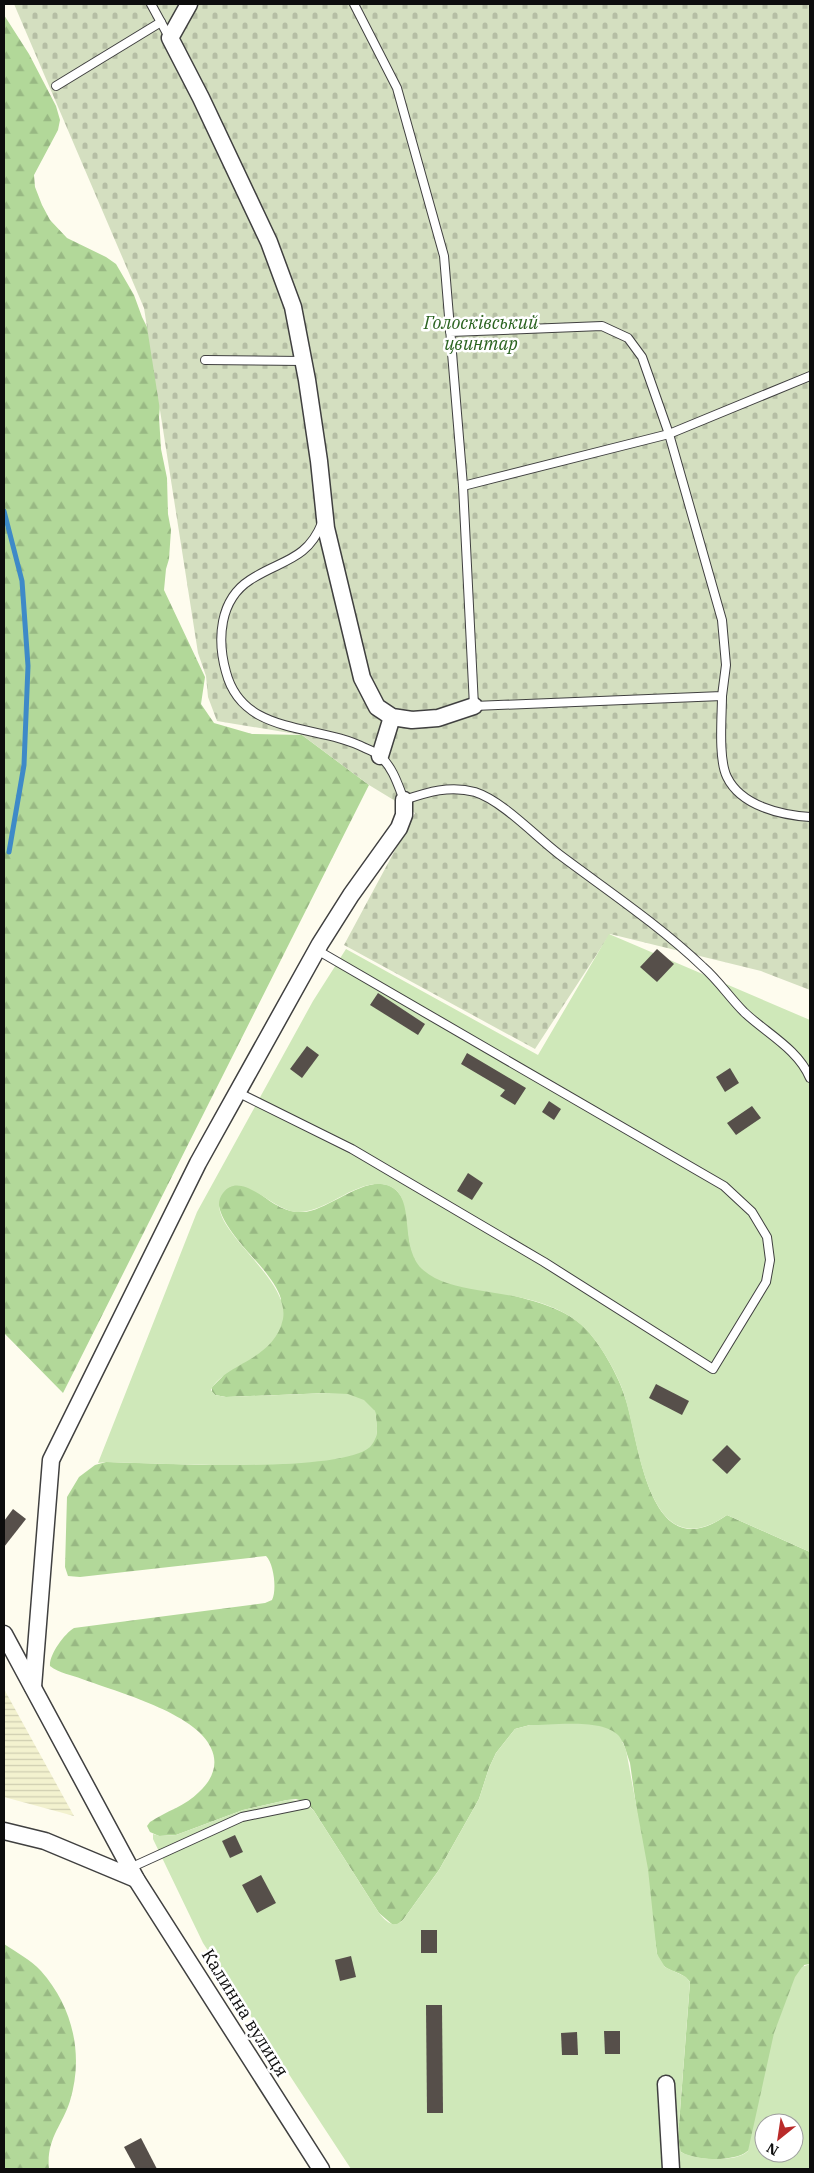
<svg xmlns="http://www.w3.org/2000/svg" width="814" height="2173" font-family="'IBM Plex Serif',serif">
<defs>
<pattern id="farmland-rules" width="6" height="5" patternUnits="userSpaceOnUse" patternTransform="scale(1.25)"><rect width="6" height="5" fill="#f3f2cf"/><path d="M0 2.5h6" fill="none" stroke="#cfceb1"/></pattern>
<pattern id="forest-firs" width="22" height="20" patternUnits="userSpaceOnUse" patternTransform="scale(1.25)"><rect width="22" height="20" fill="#b2d899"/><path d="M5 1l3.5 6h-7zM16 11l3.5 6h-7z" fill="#98b883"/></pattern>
<pattern id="cemetery-stones" width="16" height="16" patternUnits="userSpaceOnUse" patternTransform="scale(1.25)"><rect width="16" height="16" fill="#d4dfc0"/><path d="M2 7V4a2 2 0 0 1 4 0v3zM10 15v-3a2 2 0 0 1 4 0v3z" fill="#b5bea4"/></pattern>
</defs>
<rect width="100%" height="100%" fill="#fefcee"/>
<path fill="url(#farmland-rules)" d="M4,1689L74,1816L4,1797Z"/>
<g fill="url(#forest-firs)">
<path d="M4,15L29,54L56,106L60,120L58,130L34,175L35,187L42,205L50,220L67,238L106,257L116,264L134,295L142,317L154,341L162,381L159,417L161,449L167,478L168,514L171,530L169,559L166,569L164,590L205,677L201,704L214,723L252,734L302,735L369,785L63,1393L4,1333Z"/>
<path d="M238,1184C259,1185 272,1213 303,1212C330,1212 378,1161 401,1196C415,1218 400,1241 422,1268C450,1276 478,1285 505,1293C532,1301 560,1306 582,1325C600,1342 619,1376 626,1400C640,1445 649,1571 727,1515L810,1552V1964L804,1965L750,2148C742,2163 689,2162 679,2150L678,2137L690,1982C680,1968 663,1975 657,1954L630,1763L623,1742L530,1725L515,1729L496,1753L489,1768L479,1799L439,1870L403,1920L398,1924L393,1925L379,1913L314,1811L306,1802L296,1799L287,1800L243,1810L176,1835L159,1836L150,1832L147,1826L150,1822C166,1811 186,1806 199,1792C212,1780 219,1765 211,1748C196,1713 117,1692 82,1679C72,1675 59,1673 50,1666C49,1655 64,1634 74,1628L265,1603L272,1600C277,1590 274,1564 266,1556L80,1577L68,1576L65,1567L67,1497L79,1477L95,1465L106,1462L207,1465L299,1463L376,1437L377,1429L375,1411L328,1393L226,1397L215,1395L212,1392V1387L222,1377L281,1299C278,1288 270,1278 263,1269C251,1254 187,1194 238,1184Z"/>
<path d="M4,1944C16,1952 31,1960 41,1971C73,2007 84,2055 70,2101C62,2126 46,2139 49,2169H4Z"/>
</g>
<path fill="url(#cemetery-stones)" d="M14,4H810V990L761,971L610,934L535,1049L344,945L415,813L369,785L302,735L217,721L208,697L206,676L198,653L144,308Z"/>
<g fill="#cfe8b9" fill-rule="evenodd">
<path d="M609,934L810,1020V1552L727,1515C650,1569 640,1449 626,1401C621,1381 608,1358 595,1340C567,1302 520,1297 477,1290C458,1287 436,1282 422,1269C398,1245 417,1197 389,1186C359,1175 327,1214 296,1212C272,1210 241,1169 223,1193C199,1224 291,1276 283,1319C274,1361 224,1363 211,1390L215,1395L226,1397L328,1393L348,1394L364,1400L375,1411C377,1423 380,1437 370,1447C340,1474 153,1463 106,1462L98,1463L197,1212L313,1001L346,949L538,1055Z"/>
<path d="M530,1725C552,1725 604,1718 619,1736C622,1740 624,1745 626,1750L648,1869L657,1954L665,1967L686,1977L690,1982L678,2137L681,2152C695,2160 736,2163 748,2151L774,2033L795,1977L802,1967L810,1964V2169H351L203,1943L153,1839V1834L160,1836L176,1835L243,1810L287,1800L303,1801L314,1811L379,1913C386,1922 394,1929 403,1920L439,1870L479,1799L489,1768L496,1753L515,1729ZM764,2123H794V2153H764Z"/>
</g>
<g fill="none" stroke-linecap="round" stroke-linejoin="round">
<path stroke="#3e8ac8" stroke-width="5" d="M4,511L22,581L28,666L24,765L9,852"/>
</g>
<g fill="#564f4a">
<path d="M657,949L674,964L657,982L640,967Z"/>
<path d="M378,993L425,1024L418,1035L370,1005Z"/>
<path d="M307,1046L319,1055L302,1078L290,1069Z"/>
<path d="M467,1053L526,1088L515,1105L500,1096L505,1090L461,1064Z"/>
<path d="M730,1068L739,1083L725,1092L716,1077Z"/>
<path d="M549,1101L561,1109L554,1120L542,1112Z"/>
<path d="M752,1106L761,1118L736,1135L727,1123Z"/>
<path d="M468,1173L483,1183L472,1200L457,1191Z"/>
<path d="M656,1384L689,1401L682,1415L649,1398Z"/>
<path d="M727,1445L741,1459L727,1474L712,1460Z"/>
<path d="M13,1509L26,1519L4,1547V1521Z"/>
<path d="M235,1835L243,1852L230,1858L222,1841Z"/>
<path d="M261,1875L276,1903L257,1913L242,1885Z"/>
<rect x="421" y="1930" width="16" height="23"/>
<path d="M351,1956L356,1977L340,1981L335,1960Z"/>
<path d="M426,2005H442L443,2113H427Z"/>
<path d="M604,2031H620V2054H605Z"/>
<path d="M577,2032L578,2055H562L561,2033Z"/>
<path d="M141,2138L157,2169H136L124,2147Z"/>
</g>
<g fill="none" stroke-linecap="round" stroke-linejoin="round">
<defs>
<g id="service">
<path d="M151,4L169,37"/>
<path d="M354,4L397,88L444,256L463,486L474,706L722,696L726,665L722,620L669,434L642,357L628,338L602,326L450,332"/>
<path d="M56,86L161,22"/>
<path d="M205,360L303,361"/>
<path d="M463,486L669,434L810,376"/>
<path d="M322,523C307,561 280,560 250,580C219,600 217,640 226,672C243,737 317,723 365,748C370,750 377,753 381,757C393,768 398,785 404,800C428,792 450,785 475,792C503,801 536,837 560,855C608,891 659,925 703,967C718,980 730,998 744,1012C766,1033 798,1049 810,1078"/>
<path d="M722,696C722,716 718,759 727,777C741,806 781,815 810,817"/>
<path d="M237,1092L352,1149L544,1262L713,1369L766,1282L770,1260L767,1237L752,1212L724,1186L317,950"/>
<path d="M130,1868L242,1817L306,1804"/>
</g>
<g id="minor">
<path d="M189,4L170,38L201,98L269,242L293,307L307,380L319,461L326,528L362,678L377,707L392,717L412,720L438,718L474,706"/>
<path d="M380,756L392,717"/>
<path d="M4,1634L136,1879L321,2169"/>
<path d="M33,1687L51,1460L198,1163L320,944L351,895L399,828L404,815V800"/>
<path d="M4,1831L45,1841L136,1879"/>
<path d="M666,2084L671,2169"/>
</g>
</defs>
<use href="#service" stroke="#404040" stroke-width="10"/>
<use href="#minor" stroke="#404040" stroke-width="19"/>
<use href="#service" stroke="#fff" stroke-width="8"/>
<use href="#minor" stroke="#fff" stroke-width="16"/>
</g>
<g text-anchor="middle" stroke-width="5" stroke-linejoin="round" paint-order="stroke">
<g font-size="18" font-style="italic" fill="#2a6320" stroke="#fff">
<text x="481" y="329">Голосківський<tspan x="481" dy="21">цвинтар</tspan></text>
</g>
<g font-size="18" fill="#0d0d0d" stroke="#fff">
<text transform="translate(245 2013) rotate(58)" y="6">Калинна вулиця</text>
</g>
</g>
<rect width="814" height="2173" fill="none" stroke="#0d0d0d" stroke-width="10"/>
<g transform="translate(779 2138) rotate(210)"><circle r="24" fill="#ffffff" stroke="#9e9e9e"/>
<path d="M0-4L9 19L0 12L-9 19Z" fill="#b92b2a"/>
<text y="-8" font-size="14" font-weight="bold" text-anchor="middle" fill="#0d0d0d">N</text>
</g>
</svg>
